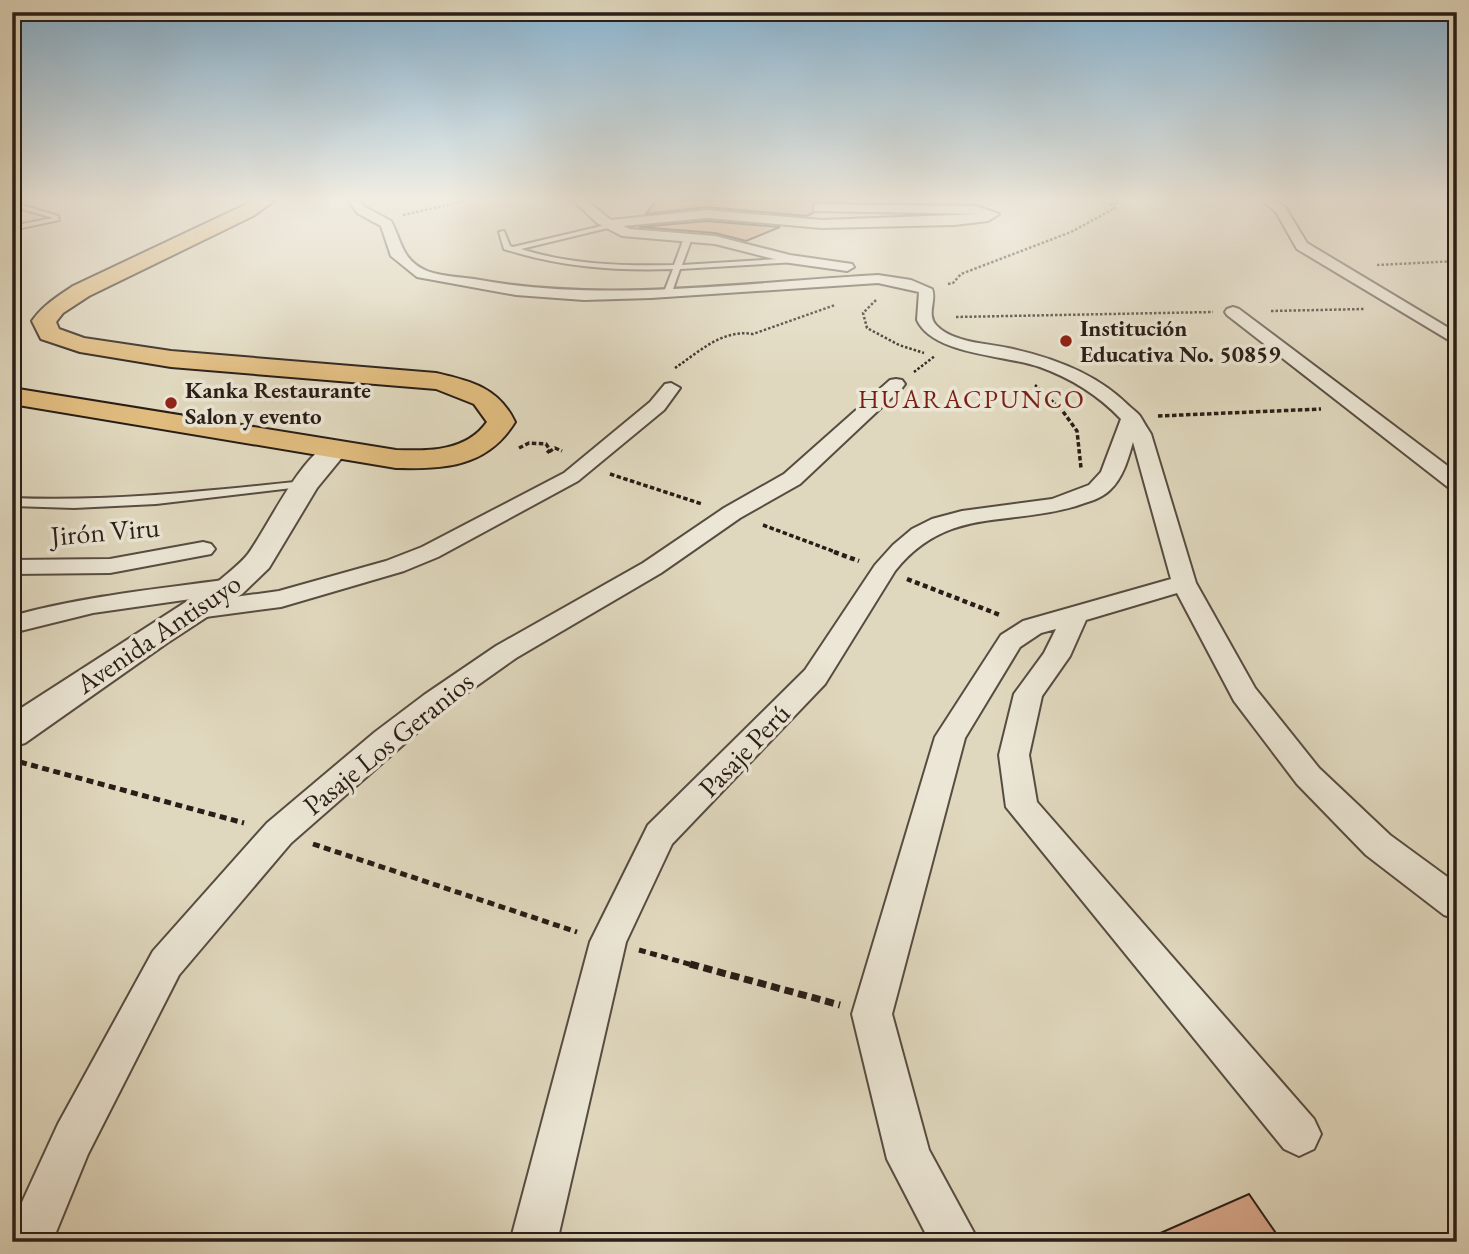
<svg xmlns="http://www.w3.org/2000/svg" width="1469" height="1254" font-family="'EB Garamond',serif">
<rect width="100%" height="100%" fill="#e0d8be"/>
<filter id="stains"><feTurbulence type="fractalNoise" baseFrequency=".00286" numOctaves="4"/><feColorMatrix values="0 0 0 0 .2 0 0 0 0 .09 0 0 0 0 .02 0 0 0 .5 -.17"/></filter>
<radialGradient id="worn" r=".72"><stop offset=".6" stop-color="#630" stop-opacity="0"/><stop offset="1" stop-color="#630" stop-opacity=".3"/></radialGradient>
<g fill="#d9a88b" stroke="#291d17" stroke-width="2">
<path d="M656,201H842L813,202V213L806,216L707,207L646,214Z"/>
<path d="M707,221L780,227L746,241L715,233L639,227Z"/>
<path d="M1249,1194L1282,1242H1140Z"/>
</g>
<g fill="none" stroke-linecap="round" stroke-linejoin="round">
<defs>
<g id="service">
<path d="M12,202L58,216L59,220L12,230V226L53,218L12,206Z"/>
<path d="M610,224L612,227L521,249C570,265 623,266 674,265L684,238L688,236L692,238L682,265L796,258L800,260L796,262L680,269L672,292L668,294L664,292L673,269C615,271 560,267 504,249L499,232L504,231L510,246L513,247Z"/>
<path d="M305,481L311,484L309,486L156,504L74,508L12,506V498C111,502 207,491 305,481Z"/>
</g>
<g id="minor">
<path d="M349,201H361L365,207L391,221C402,241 401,260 427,271C443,277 464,277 480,280C605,303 750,282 878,275L911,280L932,289C937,300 926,314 936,325C953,343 986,343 1008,348C1051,357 1096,373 1128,405C1132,409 1137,412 1140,416C1143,421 1147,428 1151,434L1196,583L1255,688L1319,768L1390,835L1457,884V919L1444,915L1366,855L1297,784L1234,701L1177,593L1086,620L1070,656L1042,696L1029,755L1037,802L1314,1119L1321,1134L1314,1149L1299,1156L1284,1149L1006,807L999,755L1014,694L1044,653L1056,629L1041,633L1020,647L965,738L892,1014L929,1150L979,1242H930L887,1159L852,1014L935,737L1001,635L1023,621L1171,579L1133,442C1128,459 1123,478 1110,490C1101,499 1087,502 1076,506C1006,527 947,506 895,571L825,684L672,844L626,942L557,1242H510L590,942L648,825L805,670L875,565L893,545L912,529L932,519L962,511L1052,499L1089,485L1101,472L1121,419C1098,395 1071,378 1040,367C1006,355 933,355 917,320L919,292L878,283L651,298L584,300L516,295L417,277L391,256L381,226L357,213Z"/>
<path d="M574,201H587L611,220L707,210L822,220L979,214L814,211V205L818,204L976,206L999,214L988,221L954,225L822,228L707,218L623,226L630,229L715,236L790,255L852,264L854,267L847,271L790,263L715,244L622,236L597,223Z"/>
<path d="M1263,201H1276L1285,207L1307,243L1457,333V345L1297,249L1276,212Z"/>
<path d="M1233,307L1239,309L1457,473V489L1449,488L1227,315L1225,312L1227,309Z"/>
<path d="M896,379L902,380L905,384L902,388L800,484L740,518L661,573L516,658L444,709L291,843L179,975L88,1154L52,1242H12V1224L58,1124L153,951L267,823L375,732L424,695L496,646L643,563L724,508L784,474L890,380Z"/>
<path d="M671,383L680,388L664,410L578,481L438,557L404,571L281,607L198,618L189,616L185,610L189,604L198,602L279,591L386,561L422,547L564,473L650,402L665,384Z"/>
<path d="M203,542L211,544L215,549L211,554L110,573L12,574V560L110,559Z"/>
<path d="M231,579L240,582L243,587L240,592L93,613L12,633V616C84,596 157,589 231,579Z"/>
</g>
<path id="tertiary" d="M336,441L345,444L349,449L317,488L269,568L242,594L167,643L25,743L12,747V714L220,580C229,572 240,564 248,554C268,527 303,449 336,441Z"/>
<path id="trunk" d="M253,201H274L253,216L89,296L63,313L56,322L59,329L84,338L171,351L436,373C471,381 499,388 515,422C487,467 445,469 396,468L12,404V388L396,450C428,451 466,452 487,422L474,404L436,389L171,367L80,352L41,339L32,321C43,305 57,297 73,286Z"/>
</defs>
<use href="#service" stroke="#574c41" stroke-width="4"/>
<use href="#minor" stroke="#574c41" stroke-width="4"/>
<use href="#tertiary" stroke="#574c41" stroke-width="4"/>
<use href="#trunk" stroke="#291d17" stroke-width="4"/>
<g stroke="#291d17" stroke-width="2.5" stroke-dasharray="2.5 2" stroke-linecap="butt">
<path d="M403,215L465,201"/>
<path d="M1377,265L1457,261"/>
<path d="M948,284L953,283L961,274L1071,232L1115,208L1109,204H1118L1112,201"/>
<path d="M876,300L863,313L867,328L899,345L924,353"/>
<path d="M1271,311L1364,309"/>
<path d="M956,317L1213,312"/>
<path d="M675,368C699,352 722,329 753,334L835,305"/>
<path d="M914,372L935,356"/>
<path d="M1035,385L1060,408"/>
</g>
<g stroke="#291d17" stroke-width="3.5" stroke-dasharray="4.5 2.5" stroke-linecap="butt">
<path d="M1059,406L1077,431L1081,468"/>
<path d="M1158,416L1321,409"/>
<path d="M519,448L529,443L546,444L550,450L547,453L555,448L562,451"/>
<path d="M610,474L702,504"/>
<path d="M763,525L838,553"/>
</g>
<g stroke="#291d17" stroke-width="4.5" stroke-dasharray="5 3.5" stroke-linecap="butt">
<path d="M834,552L859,561"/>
<path d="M907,579L1000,615"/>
</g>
<g stroke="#291d17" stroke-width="5" stroke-dasharray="7 4.5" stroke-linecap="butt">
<path d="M20,762L244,823"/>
<path d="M313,844L577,932"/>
<path d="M639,950L696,966"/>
</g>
<path stroke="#291d17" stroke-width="7" stroke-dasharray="9 5" stroke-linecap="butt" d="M690,964L840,1005"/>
<use href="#service" fill="#ebe6d5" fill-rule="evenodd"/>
<use href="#minor" fill="#ebe6d5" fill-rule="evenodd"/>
<use href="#tertiary" fill="#ebe6d5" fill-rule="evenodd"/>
<use href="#trunk" fill="#e0bc7f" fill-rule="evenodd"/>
</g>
<linearGradient id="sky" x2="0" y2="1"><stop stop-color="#87b6d6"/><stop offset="0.53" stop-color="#f1ede2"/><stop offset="1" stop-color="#f1ede2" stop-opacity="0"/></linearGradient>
<rect width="1469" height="376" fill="url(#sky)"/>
<g fill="#8f2418" stroke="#ebe6d5" stroke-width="2.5">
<circle cx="1066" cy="341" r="7"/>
<circle cx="171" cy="403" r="7"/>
</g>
<g text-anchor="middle" stroke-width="7" stroke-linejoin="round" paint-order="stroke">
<g font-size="23" font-weight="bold" fill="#291d17" stroke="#ebe6d5" text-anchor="start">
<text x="1080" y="336">Institución<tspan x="1080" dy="26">Educativa No. 50859</tspan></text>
<text x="185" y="398">Kanka Restaurante<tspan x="185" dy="26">Salon y evento</tspan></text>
</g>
<g font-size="26" letter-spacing="2" fill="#7a1f14" stroke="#ebe6d5">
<text x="972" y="408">HUARACPUNCO</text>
</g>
<g font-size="28" fill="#291d17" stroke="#ebe6d5">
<text transform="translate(105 531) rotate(-5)" y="10">Jirón Viru</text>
<text transform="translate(158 633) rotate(-34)" y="10">Avenida Antisuyo</text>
<text transform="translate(388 743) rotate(-39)" y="10">Pasaje Los Geranios</text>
<text transform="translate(744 750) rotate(-46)" y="10">Pasaje Perú</text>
</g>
</g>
<rect width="1469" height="1254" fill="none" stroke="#e0d8be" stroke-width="42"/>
<rect x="14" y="14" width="1441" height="1226" fill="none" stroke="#291d17" stroke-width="3.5"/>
<rect x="21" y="21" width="1427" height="1212" fill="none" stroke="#291d17" stroke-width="2"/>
<rect width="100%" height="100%" filter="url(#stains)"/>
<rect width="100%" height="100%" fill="url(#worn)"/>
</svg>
